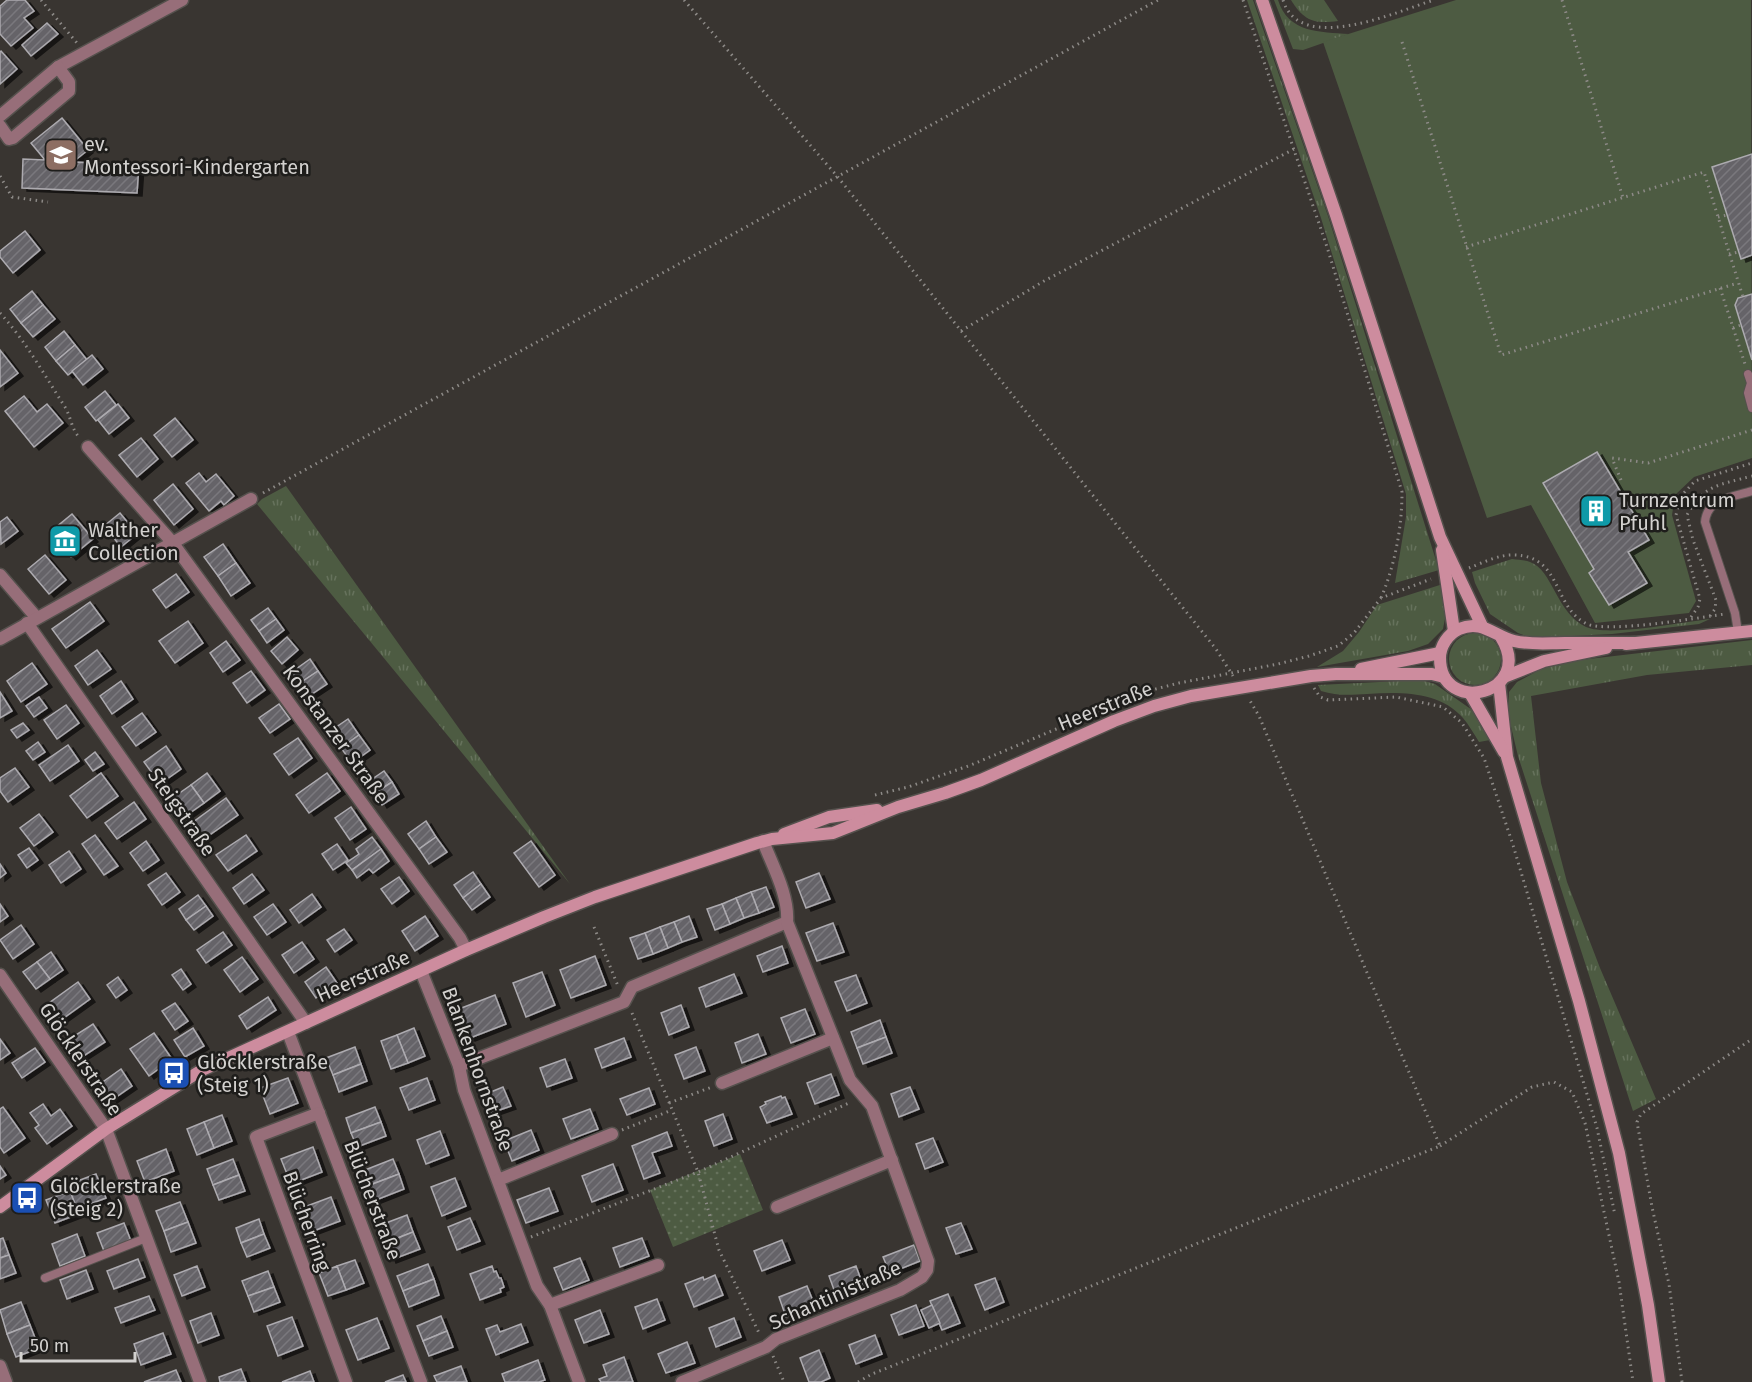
<svg xmlns="http://www.w3.org/2000/svg" width="1752" height="1382" font-family="'Fira Sans',sans-serif">
<defs>
<pattern id="grass-tufts" width="24" height="20" patternUnits="userSpaceOnUse" patternTransform="scale(1.5)"><rect width="24" height="20" fill="#4d5b42"/><path d="M3 7l-1-3M5 7V3M7 7l1-3M15 17l-1-3M17 17v-4M19 17l1-3" fill="none" stroke="#66725c"/></pattern>
<pattern id="park-dots" width="8" height="8" patternUnits="userSpaceOnUse" patternTransform="scale(1.5)"><rect width="8" height="8" fill="#4d5b42"/><path d="M2 2h.1M6 6h.1" fill="none" stroke="#66725c" stroke-width="1.8" stroke-linecap="round"/></pattern>
<pattern id="building-hatch" width="6" height="6" patternUnits="userSpaceOnUse" patternTransform="scale(1.5)"><rect width="6" height="6" fill="#656368"/><path d="M-1 1l2-2M0 6l6-6M5 7l2-2" fill="none" stroke="#7a787d"/></pattern>
<filter id="shadow"><feDropShadow dx="5" dy="3" stdDeviation="0" flood-color="#0009"/></filter>
</defs>
<rect width="100%" height="100%" fill="#393531"/>
<g fill="url(#grass-tufts)">
<path d="M1247,0H1253L1328,216L1439,570L1395,583L1406,517V494L1321,218Z"/>
<path d="M1274,0H1278C1288,33 1320,32 1349,34L1303,50L1293,49Z"/>
<path d="M1291,0H1324L1338,21C1314,24 1304,21 1291,0Z"/>
<path d="M286,486L570,884L257,504L262,499Z"/>
<path d="M1512,559C1518,560 1525,560 1530,562C1553,570 1556,613 1586,627C1609,637 1682,622 1710,619L1699,624L1612,634L1531,638L1518,633L1490,614L1475,583L1472,572Z"/>
<path d="M1443,584L1447,608L1443,629L1428,644L1408,651L1317,667L1343,651L1359,632L1377,605Z"/>
<circle cx="1475" cy="659" r="26"/>
<path d="M1752,640V665L1647,675L1531,696L1541,783L1567,882L1600,968L1656,1099L1633,1111L1518,756L1508,714L1509,692L1517,682L1543,668L1580,660Z"/>
<path d="M1421,680L1435,684L1475,712L1490,740L1479,742C1474,734 1469,725 1463,718C1439,691 1401,692 1367,694C1350,695 1337,696 1321,691L1318,685Z"/>
</g>
<path fill="url(#park-dots)" d="M740,1154L763,1210L673,1247L650,1190Z"/>
<path fill="#4d5b42" d="M1456,0H1751L1752,458L1694,477L1675,495L1672,515L1696,601L1689,613L1595,623L1531,505L1487,518L1323,42Z"/>
<g fill="url(#building-hatch)" stroke="#adabb0" stroke-width="1.5" filter="url(#shadow)">
<path d="M7,0H25L34,11L24,18L33,28L11,46L0,34V6Z"/>
<path d="M47,23L58,34L31,56L22,45Z"/>
<path d="M1,51L17,69L0,84V52Z"/>
<path d="M62,118L88,150L73,162L139,165L137,193L22,188L23,159L45,160L31,143Z"/>
<path d="M1752,154V255L1741,259L1712,167Z"/>
<path d="M25,231L40,250L13,273L0,257V251Z"/>
<path d="M32,291L43,305L21,323L10,309Z"/>
<path d="M1752,294V360L1735,305L1738,298Z"/>
<path d="M43,305L55,319L33,337L21,323Z"/>
<path d="M64,331L75,345L56,361L45,347Z"/>
<path d="M75,345L87,360L68,375L56,361Z"/>
<path d="M0,350L18,373L0,387Z"/>
<path d="M92,355L103,369L83,385L72,371Z"/>
<path d="M105,391L116,405L96,421L85,407Z"/>
<path d="M24,396L37,412L47,404L63,423L34,447L5,411Z"/>
<path d="M118,404L129,418L109,434L98,420Z"/>
<path d="M175,418L193,440L172,457L154,435Z"/>
<path d="M141,438L158,459L137,477L119,455Z"/>
<path d="M1597,452L1649,540L1628,552L1647,583L1609,605L1589,573L1594,569L1543,483Z"/>
<path d="M199,473L206,482L216,474L234,496L224,505L221,501L209,511L186,483Z"/>
<path d="M173,484L193,509L174,525L154,500Z"/>
<path d="M120,513L137,534L121,547L104,526Z"/>
<path d="M72,514L93,539L71,557L50,532Z"/>
<path d="M7,517L18,531L1,544L0,522Z"/>
<path d="M223,544L236,563L218,576L204,557Z"/>
<path d="M45,555L66,580L49,594L28,569Z"/>
<path d="M236,563L250,583L231,596L218,576Z"/>
<path d="M176,574L189,592L166,608L153,590Z"/>
<path d="M90,602L104,621L66,648L52,629Z"/>
<path d="M268,608L276,619L259,631L251,620Z"/>
<path d="M276,619L284,630L267,643L259,631Z"/>
<path d="M188,621L203,643L175,663L159,641Z"/>
<path d="M287,637L298,650L282,664L271,651Z"/>
<path d="M226,641L240,660L223,672L210,653Z"/>
<path d="M97,650L111,669L88,685L75,666Z"/>
<path d="M310,659L318,671L300,683L292,672Z"/>
<path d="M32,663L47,684L21,702L7,681Z"/>
<path d="M251,671L265,690L247,703L233,683Z"/>
<path d="M318,671L327,684L309,696L300,683Z"/>
<path d="M121,681L133,699L112,714L100,696Z"/>
<path d="M0,692L12,711L0,718Z"/>
<path d="M39,697L47,708L34,717L26,706Z"/>
<path d="M279,704L290,719L270,733L259,718Z"/>
<path d="M66,705L79,723L57,739L44,720Z"/>
<path d="M142,713L156,732L136,746L122,727Z"/>
<path d="M348,719L359,735L341,748L329,732Z"/>
<path d="M23,723L29,730L17,738L11,730Z"/>
<path d="M359,735L370,750L352,763L341,748Z"/>
<path d="M298,738L312,758L289,775L274,754Z"/>
<path d="M38,742L45,752L33,760L26,751Z"/>
<path d="M68,745L79,761L50,781L39,765Z"/>
<path d="M166,746L181,769L160,784L144,762Z"/>
<path d="M95,752L104,764L93,771L85,760Z"/>
<path d="M15,768L29,787L8,802L0,791V778Z"/>
<path d="M384,771L392,782L375,793L368,782Z"/>
<path d="M101,773L118,796L87,818L70,796Z"/>
<path d="M207,773L220,791L204,803L191,785Z"/>
<path d="M327,773L340,791L309,813L296,795Z"/>
<path d="M392,782L399,794L382,805L375,793Z"/>
<path d="M191,785L204,803L187,815L174,797Z"/>
<path d="M226,798L238,815L201,841L189,825Z"/>
<path d="M134,802L146,819L117,839L105,823Z"/>
<path d="M351,807L366,829L350,840L335,818Z"/>
<path d="M39,814L53,832L34,846L20,828Z"/>
<path d="M426,821L436,837L419,849L408,834Z"/>
<path d="M95,835L118,866L104,875L82,844Z"/>
<path d="M246,835L257,851L228,871L216,855Z"/>
<path d="M372,837L381,849L352,870L346,863L359,854L356,849Z"/>
<path d="M436,837L447,852L429,864L419,849Z"/>
<path d="M146,841L159,860L143,871L130,853Z"/>
<path d="M531,841L555,875L539,887L514,853Z"/>
<path d="M337,844L348,860L333,870L322,854Z"/>
<path d="M29,848L38,860L27,868L18,855Z"/>
<path d="M381,849L389,861L373,873L369,869L357,878L352,870Z"/>
<path d="M69,851L81,869L61,883L49,865Z"/>
<path d="M0,864L6,873L0,878Z"/>
<path d="M473,872L481,884L463,898L454,885Z"/>
<path d="M166,873L180,892L162,905L148,885Z"/>
<path d="M819,873L830,899L806,908L796,882Z"/>
<path d="M252,874L264,890L244,904L233,888Z"/>
<path d="M399,877L409,891L392,904L381,889Z"/>
<path d="M481,884L490,897L472,910L463,898Z"/>
<path d="M766,887L774,907L759,913L751,892Z"/>
<path d="M751,892L759,913L744,918L736,898Z"/>
<path d="M312,894L321,907L299,923L290,910Z"/>
<path d="M198,895L206,906L186,920L179,909Z"/>
<path d="M736,898L744,918L730,924L722,904Z"/>
<path d="M0,904L8,916L0,922Z"/>
<path d="M273,904L286,922L267,935L254,917Z"/>
<path d="M722,904L730,924L715,930L707,909Z"/>
<path d="M206,906L213,916L194,930L186,920Z"/>
<path d="M425,916L438,936L415,951L402,931Z"/>
<path d="M689,916L697,937L682,942L674,922Z"/>
<path d="M674,922L682,942L668,948L660,927Z"/>
<path d="M833,923L844,952L817,961L806,933Z"/>
<path d="M21,925L34,944L13,959L0,940Z"/>
<path d="M660,927L668,948L653,954L645,933Z"/>
<path d="M344,929L352,940L335,952L327,940Z"/>
<path d="M223,932L232,945L206,963L197,950Z"/>
<path d="M645,933L653,954L638,959L630,938Z"/>
<path d="M302,942L314,959L294,973L282,955Z"/>
<path d="M782,946L788,963L763,972L757,956Z"/>
<path d="M51,952L63,970L50,979L37,962Z"/>
<path d="M595,956L606,985L571,998L560,970Z"/>
<path d="M242,957L258,979L240,992L224,970Z"/>
<path d="M37,962L50,979L36,989L23,972Z"/>
<path d="M326,967L337,983L316,998L305,982Z"/>
<path d="M181,969L191,984L183,990L172,975Z"/>
<path d="M542,972L555,1005L526,1017L513,983Z"/>
<path d="M734,974L742,993L706,1007L699,988Z"/>
<path d="M856,975L867,1003L847,1011L835,982Z"/>
<path d="M118,977L127,990L116,998L107,985Z"/>
<path d="M78,982L90,999L61,1020L49,1003Z"/>
<path d="M495,995L506,1024L470,1038L459,1009Z"/>
<path d="M268,997L276,1010L247,1029L239,1016Z"/>
<path d="M175,1003L188,1021L175,1030L162,1011Z"/>
<path d="M681,1005L689,1027L669,1035L661,1013Z"/>
<path d="M805,1009L815,1034L791,1043L781,1018Z"/>
<path d="M880,1020L886,1037L857,1048L851,1032Z"/>
<path d="M93,1024L105,1042L79,1059L68,1040Z"/>
<path d="M193,1028L204,1046L185,1057L174,1040Z"/>
<path d="M414,1028L425,1056L408,1063L397,1035Z"/>
<path d="M154,1033L172,1059L149,1076L130,1049Z"/>
<path d="M758,1034L766,1054L742,1063L735,1043Z"/>
<path d="M397,1035L408,1063L391,1069L381,1041Z"/>
<path d="M886,1037L892,1053L863,1064L857,1048Z"/>
<path d="M624,1038L631,1057L602,1068L595,1049Z"/>
<path d="M0,1039L10,1053L0,1060Z"/>
<path d="M355,1047L361,1064L333,1075L326,1058Z"/>
<path d="M696,1047L705,1071L684,1079L675,1055Z"/>
<path d="M35,1048L45,1062L22,1078L12,1063Z"/>
<path d="M565,1059L572,1078L547,1087L540,1068Z"/>
<path d="M361,1064L367,1081L339,1092L333,1075Z"/>
<path d="M121,1069L132,1086L112,1100L100,1084Z"/>
<path d="M831,1074L839,1095L815,1104L807,1083Z"/>
<path d="M288,1078L298,1103L270,1114L260,1088Z"/>
<path d="M427,1078L435,1100L409,1110L400,1088Z"/>
<path d="M503,1087L511,1106L488,1114L481,1096Z"/>
<path d="M910,1087L919,1109L899,1117L891,1094Z"/>
<path d="M649,1088L655,1104L627,1115L620,1099Z"/>
<path d="M781,1096L782,1098L785,1097L792,1114L767,1123L760,1107L766,1104L765,1102Z"/>
<path d="M43,1104L51,1116L60,1109L72,1126L47,1144L35,1128L39,1125L30,1113Z"/>
<path d="M3,1107L25,1138L4,1153L0,1147V1109Z"/>
<path d="M375,1107L381,1122L351,1133L346,1118Z"/>
<path d="M590,1109L598,1129L571,1139L563,1119Z"/>
<path d="M723,1114L732,1139L714,1146L705,1121Z"/>
<path d="M222,1115L232,1141L214,1148L204,1122Z"/>
<path d="M204,1122L214,1148L197,1155L187,1129Z"/>
<path d="M381,1122L386,1136L357,1147L351,1133Z"/>
<path d="M531,1130L539,1150L512,1161L504,1141Z"/>
<path d="M440,1131L449,1155L426,1164L417,1140Z"/>
<path d="M667,1132L672,1146L652,1153L660,1173L644,1179L632,1146Z"/>
<path d="M933,1138L943,1162L925,1169L916,1144Z"/>
<path d="M313,1147L322,1172L291,1184L281,1159Z"/>
<path d="M166,1149L174,1171L145,1182L137,1161Z"/>
<path d="M233,1159L239,1175L213,1185L207,1169Z"/>
<path d="M393,1159L399,1174L370,1185L365,1170Z"/>
<path d="M613,1164L623,1190L592,1202L582,1176Z"/>
<path d="M0,1166L6,1175L0,1179Z"/>
<path d="M96,1174L106,1198L77,1209L67,1185Z"/>
<path d="M399,1174L404,1189L376,1200L370,1185Z"/>
<path d="M239,1175L245,1191L219,1200L213,1185Z"/>
<path d="M455,1178L466,1206L442,1216L431,1187Z"/>
<path d="M549,1188L558,1211L526,1223L517,1200Z"/>
<path d="M70,1191L77,1209L80,1208L81,1213L55,1223L46,1200Z"/>
<path d="M331,1197L340,1221L308,1233L299,1209Z"/>
<path d="M180,1202L188,1222L164,1231L156,1211Z"/>
<path d="M407,1215L413,1232L385,1243L378,1226Z"/>
<path d="M470,1218L480,1241L457,1250L448,1227Z"/>
<path d="M259,1219L264,1234L241,1243L236,1228Z"/>
<path d="M188,1222L196,1243L171,1252L164,1231Z"/>
<path d="M124,1223L131,1241L104,1251L97,1233Z"/>
<path d="M961,1223L972,1249L956,1254L946,1228Z"/>
<path d="M413,1232L420,1249L391,1260L385,1243Z"/>
<path d="M77,1234L85,1256L60,1266L52,1244Z"/>
<path d="M264,1234L270,1248L247,1257L241,1243Z"/>
<path d="M3,1238L9,1255L0,1258V1239Z"/>
<path d="M642,1238L649,1256L620,1267L613,1248Z"/>
<path d="M782,1240L790,1260L762,1271L754,1251Z"/>
<path d="M914,1245L920,1261L890,1273L883,1257Z"/>
<path d="M9,1255L16,1273L0,1279V1258Z"/>
<path d="M580,1258L589,1280L563,1290L554,1268Z"/>
<path d="M138,1259L145,1277L114,1289L107,1271Z"/>
<path d="M355,1260L364,1283L346,1290L337,1266Z"/>
<path d="M428,1264L434,1279L403,1291L397,1276Z"/>
<path d="M197,1266L205,1287L182,1296L174,1275Z"/>
<path d="M337,1266L346,1290L328,1296L319,1273Z"/>
<path d="M492,1266L494,1272L496,1271L499,1278H501L504,1287L500,1289L501,1292L480,1300L470,1274Z"/>
<path d="M856,1266L864,1288L837,1298L829,1276Z"/>
<path d="M86,1270L93,1289L67,1299L60,1280Z"/>
<path d="M268,1271L274,1287L248,1296L242,1281Z"/>
<path d="M715,1275L723,1295L694,1307L685,1284L703,1277L704,1280Z"/>
<path d="M995,1278L1004,1302L985,1310L975,1285Z"/>
<path d="M434,1279L439,1295L409,1307L403,1291Z"/>
<path d="M807,1286L815,1306L786,1317L779,1297Z"/>
<path d="M274,1287L280,1302L254,1312L248,1296Z"/>
<path d="M948,1294L960,1323L942,1330L930,1301Z"/>
<path d="M149,1296L155,1310L121,1323L115,1308Z"/>
<path d="M657,1299L665,1320L643,1329L635,1307Z"/>
<path d="M21,1302L30,1325L7,1334L0,1310Z"/>
<path d="M916,1305L924,1326L899,1335L891,1315Z"/>
<path d="M932,1305L940,1323L929,1328L921,1310Z"/>
<path d="M600,1310L609,1334L584,1343L575,1320Z"/>
<path d="M211,1313L219,1335L198,1343L190,1321Z"/>
<path d="M441,1316L447,1331L423,1341L417,1326Z"/>
<path d="M292,1317L303,1346L278,1356L267,1326Z"/>
<path d="M377,1318L389,1348L358,1360L346,1330Z"/>
<path d="M734,1318L741,1337L716,1347L709,1328Z"/>
<path d="M521,1324L528,1342L496,1355L486,1329L497,1325L500,1332Z"/>
<path d="M30,1325L39,1348L16,1357L7,1334Z"/>
<path d="M447,1331L453,1347L429,1356L423,1341Z"/>
<path d="M163,1333L171,1354L141,1365L134,1344Z"/>
<path d="M875,1335L882,1354L856,1364L849,1345Z"/>
<path d="M687,1342L695,1363L666,1373L658,1354Z"/>
<path d="M819,1350L830,1378L821,1382H809L800,1358Z"/>
<path d="M624,1357L633,1382H601L599,1379L607,1376L603,1365Z"/>
<path d="M538,1360L545,1380L539,1382H505L502,1374Z"/>
<path d="M461,1366L467,1382H437L434,1376Z"/>
<path d="M241,1369L246,1382H220L219,1377Z"/>
<path d="M176,1370L181,1382H144Z"/>
<path d="M310,1371L314,1382H282Z"/>
<path d="M403,1375L406,1382H385Z"/>
</g>
<g fill="none" stroke-linecap="round" stroke-linejoin="round">
<defs>
<g id="lane">
<path d="M1748,374L1751,383L1748,393L1752,408"/>
<path d="M1738,632L1735,613L1705,522C1707,498 1733,497 1752,491"/>
<path d="M45,1278L146,1238"/>
</g>
<g id="street">
<path d="M0,116L58,67L182,0"/>
<path d="M0,126L9,139L13,138L69,91V82L58,67"/>
<path d="M88,447L172,542L460,938L466,950"/>
<path d="M0,575L36,617"/>
<path d="M27,623L306,1023"/>
<path d="M0,639L251,499"/>
<path d="M421,971L459,1066L464,1090L537,1286L550,1305L579,1382"/>
<path d="M0,975L106,1129L200,1382"/>
<path d="M288,1032L421,1382"/>
<path d="M459,1066L624,1002L632,987L787,922"/>
<path d="M722,1083L833,1038"/>
<path d="M319,1113L256,1137L346,1382"/>
<path d="M498,1180L612,1134"/>
<path d="M777,1207L892,1160"/>
<path d="M550,1305L658,1265"/>
<path d="M0,1366L6,1382"/>
<path d="M682,1382L766,1347L776,1339L900,1290L922,1277L927,1270L928,1261L872,1106L850,1080L787,922C789,895 773,867 763,841"/>
</g>
<g id="secondary">
<path d="M1262,0L1336,215L1440,537L1482,626"/>
<path d="M1442,550L1454,631"/>
<path d="M1501,637C1536,694 1440,717 1440,658C1440,646 1448,634 1459,629C1482,619 1494,636 1514,641C1531,645 1548,643 1565,643C1588,643 1611,643 1634,643"/>
<path d="M1626,644L1752,631"/>
<path d="M1361,669L1440,653"/>
<path d="M1504,677L1544,661L1606,648"/>
<path d="M1499,683L1507,757L1579,1001L1619,1153L1648,1305L1659,1382"/>
<path d="M1470,693L1504,752"/>
<path d="M784,834L829,817L877,810"/>
<path d="M0,1207L106,1129L202,1070L466,950L544,917L595,897L757,843L772,839L833,833L898,807L945,793L981,780L1114,721L1154,706L1191,696L1311,676L1336,674H1432L1444,677"/>
</g>
</defs>
<use href="#lane" stroke="#55514d" stroke-width="10"/>
<use href="#street" stroke="#55514d" stroke-width="15"/>
<use href="#secondary" stroke="#55514d" stroke-width="15"/>
<g stroke="#8d8a87" stroke-width="3" stroke-dasharray="1.5 4.5" stroke-linecap="butt">
<path d="M41,0L77,43"/>
<path d="M684,0L837,176L1216,649L1233,676"/>
<path d="M1243,0L1327,247L1402,492C1402,527 1395,565 1381,598"/>
<path d="M1283,0C1300,56 1398,11 1434,0"/>
<path d="M1562,0L1623,198"/>
<path d="M1402,42L1501,355L1738,283"/>
<path d="M0,176L12,197L48,202"/>
<path d="M1718,217L1727,215"/>
<path d="M1466,247L1704,172L1743,297"/>
<path d="M1729,254L1739,252"/>
<path d="M1720,288L1745,364"/>
<path d="M0,313C25,340 45,376 65,407C71,417 71,428 79,437"/>
<path d="M1733,328L1741,325"/>
<path d="M961,331L1044,281L1294,149"/>
<path d="M1621,480L1612,458L1648,463L1752,430"/>
<path d="M263,493L1158,0"/>
<path d="M1469,568C1482,563 1500,554 1514,555C1563,556 1552,607 1587,624C1608,633 1697,618 1725,614"/>
<path d="M1710,616L1715,609L1716,600L1693,540L1687,515C1704,484 1720,485 1752,476"/>
<path d="M1691,617L1698,607L1700,599L1676,515L1681,496L1695,481L1752,463"/>
<path d="M1314,688L1320,697L1328,700L1396,697L1443,707L1462,723L1484,758L1513,845L1597,1128L1615,1215"/>
<path d="M875,795L908,787L971,765L1144,692L1179,683L1278,664L1309,656L1338,646L1354,633L1381,598L1431,579"/>
<path d="M594,927L618,986"/>
<path d="M632,1013L698,1172L719,1250L760,1335"/>
<path d="M669,1103L712,1087"/>
<path d="M622,1130L672,1110"/>
<path d="M1440,1146L1532,1087L1554,1082L1572,1092L1585,1123L1619,1282L1633,1382"/>
<path d="M531,1237L698,1172L851,1102"/>
<path d="M773,1356L784,1382"/>
<path d="M858,1382L872,1374L1440,1146L1259,716L1249,699"/>
<path d="M1682,1382L1669,1284L1652,1207L1637,1122L1641,1114L1752,1039"/>
</g>
<use href="#lane" stroke="#976e79" stroke-width="8"/>
<use href="#street" stroke="#976e79" stroke-width="12"/>
<use href="#secondary" stroke="#cd8c9e" stroke-width="12"/>
</g>
<defs>
<symbol id="school-square" viewBox="-11 -11 22 22"><rect x="-9" y="-9" width="18" height="18" rx="4" fill="#8d6e63" stroke="#1e1d1b"/><path d="M0-5L7-2L0 1L-7-2ZM-4 1L0 2.5L4 1V4Q0 6-4 4Z" fill="#fff"/></symbol>
<symbol id="building-square" viewBox="-11 -11 22 22"><rect x="-9" y="-9" width="18" height="18" rx="4" fill="#0f9aa8" stroke="#1e1d1b"/><path d="M-4-6H4V6H1V3H-1V6H-4ZM-2.5-4.3h1.7v1.8h-1.7ZM.8-4.3h1.7v1.8H.8ZM-2.5-1h1.7V.8h-1.7ZM.8-1h1.7V.8H.8Z" fill="#fff"/></symbol>
<symbol id="museum-square" viewBox="-11 -11 22 22"><rect x="-9" y="-9" width="18" height="18" rx="4" fill="#0f9aa8" stroke="#1e1d1b"/><path d="M0-6L6-3V-2H-6V-3ZM-5-1h2V3h-2ZM-1-1h2V3h-2ZM3-1h2V3H3ZM-6 4H6V6H-6Z" fill="#fff"/></symbol>
<symbol id="bus-square" viewBox="-11 -11 22 22"><rect x="-9" y="-9" width="18" height="18" rx="4" fill="#1a4fb4" stroke="#1e1d1b"/><path d="M-5-6H5V4H4V6H2V4H-2V6H-4V4H-5ZM-3.5-4V0h7V-4ZM-3.5 1.2v1.5H-2V1.2ZM2 1.2v1.5H3.5V1.2Z" fill="#fff"/></symbol>
</defs>
<g fill-rule="evenodd">
<use href="#school-square" x="42" y="136" width="38" height="38"/>
<use href="#building-square" x="1577" y="492" width="38" height="38"/>
<use href="#museum-square" x="46" y="522" width="38" height="38"/>
<use href="#bus-square" x="155" y="1054" width="38" height="38"/>
<use href="#bus-square" x="8" y="1179" width="38" height="38"/>
</g>
<g text-anchor="middle" stroke-width="5" stroke-linejoin="round" paint-order="stroke">
<g font-size="20" fill="#d3d1cf" stroke="#1e1d1b" text-anchor="start">
<text x="84" y="151">ev.<tspan x="84" dy="23">Montessori-Kindergarten</tspan></text>
<text x="1619" y="507">Turnzentrum<tspan x="1619" dy="23">Pfuhl</tspan></text>
<text x="88" y="537">Walther<tspan x="88" dy="23">Collection</tspan></text>
<text x="197" y="1069">Glöcklerstraße<tspan x="197" dy="23">(Steig 1)</tspan></text>
<text x="50" y="1193">Glöcklerstraße<tspan x="50" dy="23">(Steig 2)</tspan></text>
</g>
<g font-size="20" fill="#d3d1cf" stroke="#1e1d1b">
<text transform="translate(1105 706) rotate(-22)" y="7">Heerstraße</text>
<text transform="translate(336 734) rotate(54)" y="7">Konstanzer Straße</text>
<text transform="translate(182 812) rotate(55)" y="7">Steigstraße</text>
<text transform="translate(363 976) rotate(-24)" y="7">Heerstraße</text>
<text transform="translate(81 1059) rotate(56)" y="7">Glöcklerstraße</text>
<text transform="translate(478 1069) rotate(70)" y="7">Blankenhornstraße</text>
<text transform="translate(373 1200) rotate(69)" y="7">Blücherstraße</text>
<text transform="translate(307 1221) rotate(70)" y="7">Blücherring</text>
<text transform="translate(835 1295) rotate(-24)" y="7">Schantinistraße</text>
</g>
</g>
<path d="M21 1352v9h114v-9" fill="none" stroke="#d3d1cf" stroke-width="3"/>
<text x="30" y="1352" font-size="18" fill="#d3d1cf" stroke="#1e1d1b" stroke-width="4.5" paint-order="stroke">50 m</text>
</svg>
